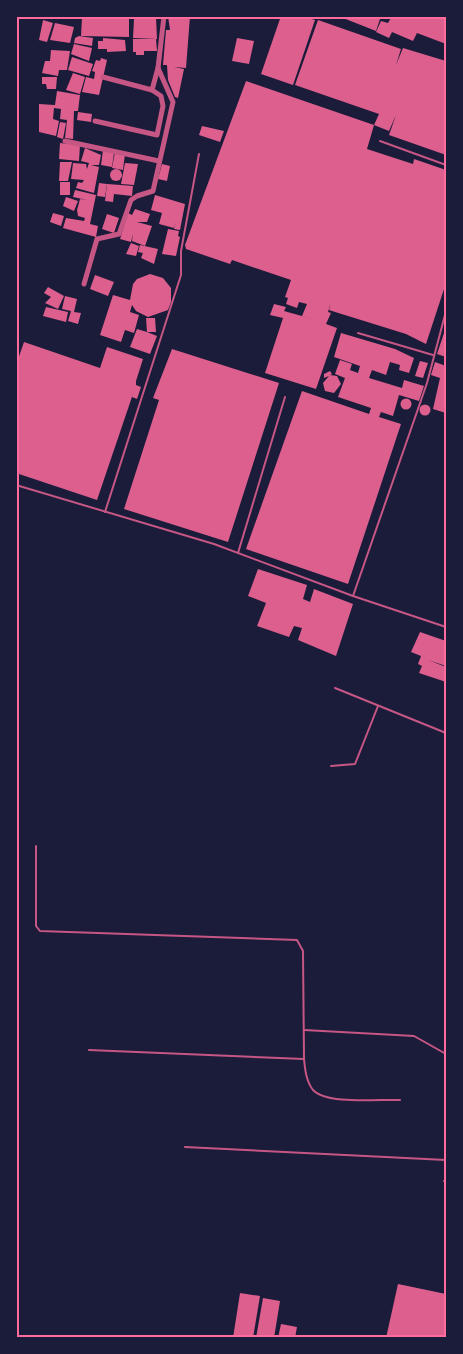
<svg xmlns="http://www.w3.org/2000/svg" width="463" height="1354" font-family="Merriweather,serif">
<rect width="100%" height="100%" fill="#1b1b3a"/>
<g fill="#dd5f8e">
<path d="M168,16H190L186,68L174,67L184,69L178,98L175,97L168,80L167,65H163L166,30H170Z"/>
<path d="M281,16H303L315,20L293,85L261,74Z"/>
<path d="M338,16H381L376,31Z"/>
<path d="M392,16H446V44L417,33L413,41L392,32L389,38L376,32L381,21L388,23Z"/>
<path d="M129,17V37L81,36L82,18Z"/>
<path d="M146,17H156L157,39L133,38L134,19H146Z"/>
<path d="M43,20L53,23L47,42L39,40Z"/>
<path d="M318,20L401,49L396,65L403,48L446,61V155L389,135L396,115L389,131L374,125L379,114L295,85Z"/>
<path d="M55,23L74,27L70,43L50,40Z"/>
<path d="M79,36L93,38L92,46L74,43L75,38Z"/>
<path d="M103,38L125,40L126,51L107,52V49H98V41H103Z"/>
<path d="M237,38L254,41L249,64L232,61Z"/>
<path d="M133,39H156L157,51H144V55H136V52H133Z"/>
<path d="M74,44L92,48L89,61L71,54Z"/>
<path d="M51,50L70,51L67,70H59L58,76L42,73L45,61H50Z"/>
<path d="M72,57L93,64L89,76L68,70Z"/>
<path d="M101,58L107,60L99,95L82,92L86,77L94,79L95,72L92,71L96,60L100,61Z"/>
<path d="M73,73L85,77L80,94L66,90Z"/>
<path d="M42,77H57L56,89H47L46,84H42Z"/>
<path d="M246,81L374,125L367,149L413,164L414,159L446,170V283L426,344L406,334L332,311L329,310L331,302L328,312L331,313L326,324L337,328L316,389L265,373L283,318L270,315L274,304L286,307L284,311L323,322L302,316L307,304L299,302L297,308L286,304L288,298L285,297L291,280L232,260L230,264L186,249L185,245Z"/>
<path d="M57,91L80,95L78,111H74L73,139L65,138L67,120L60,119L61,109L54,108L53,119L59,121L56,136L39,132V104L55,105Z"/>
<path d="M78,112L92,114L91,122L77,120Z"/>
<path d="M60,122L66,123L63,139L57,137Z"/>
<path d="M202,126L224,131L220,142L199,135Z"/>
<path d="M60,143L80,145L79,161L59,159Z"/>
<path d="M85,148L101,155L99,165H91L99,167L94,193L76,188L78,182L82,183L84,180L71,179L73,163L86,164L87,169L89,163L81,161Z"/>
<path d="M103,150L114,153L112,167L101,165Z"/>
<path d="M115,152L125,154L123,170L112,168Z"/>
<path d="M60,162H72L68,181H59Z"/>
<path d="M125,163L138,164L134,185L121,184Z"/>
<path d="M162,164L170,166L167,181L158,179Z"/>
<circle cx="116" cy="175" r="6"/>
<rect x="60" y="182" width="10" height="13"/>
<path d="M99,183L107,184L105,197L97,196Z"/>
<path d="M107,184L121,185V188V185L133,186L132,196L114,194L113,202L105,201Z"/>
<path d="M75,190L96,195L90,224L98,226L96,237L63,228L66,218L84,221L85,218L78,216L77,210L80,199L87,200L73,197Z"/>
<path d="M155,195L185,204L180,230L174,229L176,222L174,228L159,224L162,213L151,210Z"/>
<path d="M66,197L78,201L74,211L63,206Z"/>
<path d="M135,209L150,214L147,222H137L152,226L145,246L132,241L133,234L131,242L120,239L128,213L132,215Z"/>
<path d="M53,213L64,216L61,226L50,222Z"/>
<path d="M107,214L119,218L114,233L102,229Z"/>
<path d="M168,229L179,231L178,236L180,237L176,256L162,254Z"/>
<path d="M131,243L139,246L136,256L126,254Z"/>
<path d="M140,245L158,249L154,264L141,258L143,253L138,252Z"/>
<path d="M150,274L163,278L171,288V302L168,310L148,317L136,311L132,305L130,312L139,315L134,333L125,330L121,342L100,335L113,295L130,300L133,284L137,279Z"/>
<path d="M95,275L114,282L108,296L90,289Z"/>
<path d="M48,287L64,296L58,309L45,303L51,297L44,293Z"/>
<path d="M65,296L77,299L74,312L81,313L78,324L68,321L71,311L62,309Z"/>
<path d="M46,307L68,312L66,322L43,316Z"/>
<path d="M146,318H155L156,332H147L157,336L150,354L130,347L137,329L147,332Z"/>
<path d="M446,327V357L437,354Z"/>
<path d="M341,333L395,349L414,358L409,373L399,370L400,365L390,362L386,375L372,370L369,378L402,388L404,380L424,386L419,401L399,395L393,416L381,412L379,417L401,424L348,584L246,549L302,391L369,414L371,408L338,397L345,378L335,374L340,360L352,364L350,370L358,373L360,366L334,357Z"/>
<path d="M24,342L100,368L107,347L143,359L136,381V385L141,387L137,399L132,397L135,388L97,500L16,473V365Z"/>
<path d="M172,349L279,383L228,542L124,509L159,400L153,398Z"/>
<path d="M420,361L428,363L423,378L415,376Z"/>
<path d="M435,362L446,366V413L433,409L440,378L431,375Z"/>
<path d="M330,371L332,374L330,375L337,376L341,384L334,393L325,391L323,383L329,376L324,378V374Z"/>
<circle cx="406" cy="404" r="5.5"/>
<circle cx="425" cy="410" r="5.5"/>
<path d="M258,569L307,585L303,599L310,602L314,589L353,604L336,656L298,640L302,628L294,626L289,637L257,626L266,603L248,596Z"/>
<path d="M420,632L446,641V666L428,660L446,667V682L419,673L422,666L418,664L421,656L411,652Z"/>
<path d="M398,1284L446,1294V1338H386Z"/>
<path d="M240,1293L260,1296L253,1338H233Z"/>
<path d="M263,1298L280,1301L274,1338H256Z"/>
<path d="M281,1324L297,1327L295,1338H278Z"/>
</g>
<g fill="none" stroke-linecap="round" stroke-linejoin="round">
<g stroke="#c65784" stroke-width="2">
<path d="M380,141L446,165"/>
<path d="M446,311L427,383L353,596L446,627"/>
<path d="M358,333L433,355"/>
<path d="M16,485L214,544L353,596"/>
<path d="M105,512L181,275V251L199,154"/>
<path d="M238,553L285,397"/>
<path d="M335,688L446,733"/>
<path d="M331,766L355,764L378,706"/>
<path d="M36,846V926L40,931L297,940L303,951L304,1059C305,1069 306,1081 313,1090C327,1105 379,1099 400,1100"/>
<path d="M304,1030L414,1036L446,1054"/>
<path d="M89,1050L304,1059"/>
<path d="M185,1147L446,1160"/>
<path d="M444,1181H446"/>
</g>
<g stroke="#c65784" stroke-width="5">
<path d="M103,77L152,90L158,68"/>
<path d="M95,121L157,135L163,106L161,96L152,90"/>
<path d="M65,141L159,161"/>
<path d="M84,284L97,239L119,234L131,200L137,196L153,191L173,102L158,68L164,16"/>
</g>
</g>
<rect width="463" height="1354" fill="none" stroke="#1b1b3a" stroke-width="36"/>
<rect x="18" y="18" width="427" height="1318" fill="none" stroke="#ff6b9d" stroke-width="2"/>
</svg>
